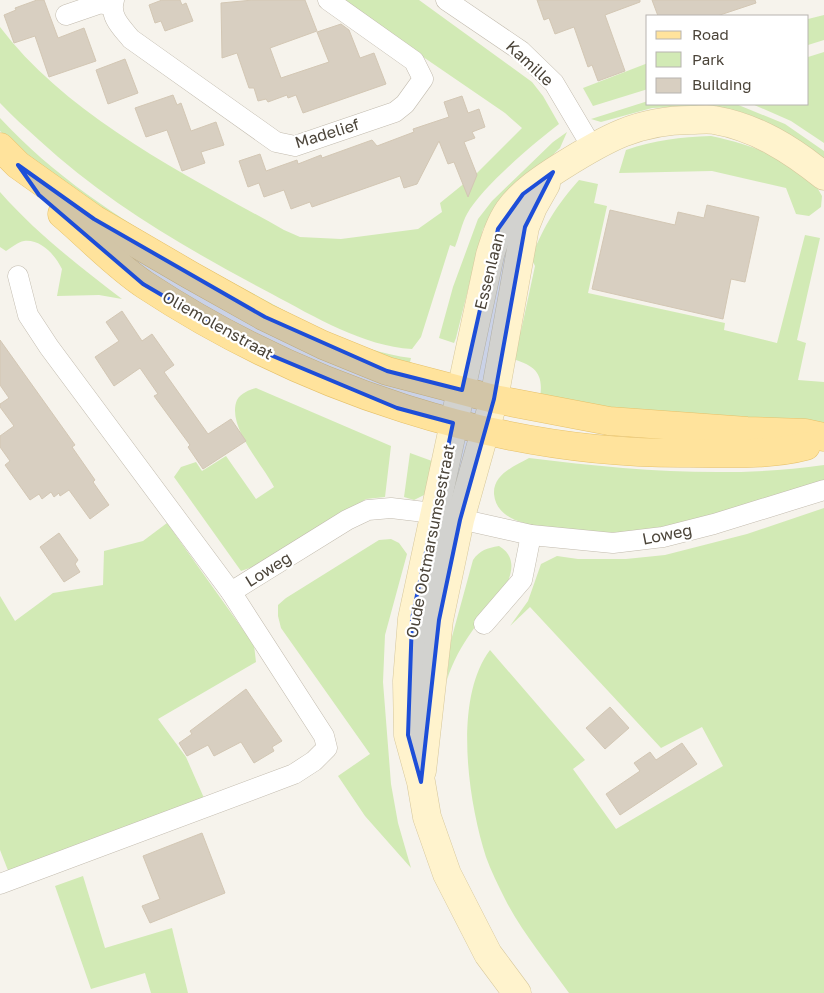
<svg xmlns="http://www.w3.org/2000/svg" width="824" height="993" font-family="'Golos Text',sans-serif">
<rect width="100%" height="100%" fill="#f6f3ec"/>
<g fill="#d2eab5">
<path d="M340,0H419L532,82L543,96L559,124C534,143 482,187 467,214C462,223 459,237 455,247L450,245L421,337L412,349C363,346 315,317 272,294C189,250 108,204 39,140C26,128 12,116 0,103V27C68,117 186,175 284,230L300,237L341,239L418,229L442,212L440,203L477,173L522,128L505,113Z"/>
<path d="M824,15V40L808,45V19Z"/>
<path d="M824,52V143L791,121L752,104H808V57Z"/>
<path d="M648,63V89L593,106L583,88Z"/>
<path d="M648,101V104H736L785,124L824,151V160L695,106L652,108L601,122L591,119Z"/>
<path d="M0,118C71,195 163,245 254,294C302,320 355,351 411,358L410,362L412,363L410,370L363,355L136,236L18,149L0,131Z"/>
<path d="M567,132L560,148L498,208L483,229L456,338L454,343L439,338L453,287L478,219L492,201L553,142Z"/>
<path d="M711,136C761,147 778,156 818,189L822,196L821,207L809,216L796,214L786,188L712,171L619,173L626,150C655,140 680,137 711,136Z"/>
<path d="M579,180L598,184L594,203L607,206L588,293L725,323L724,330L777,343L805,235L820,238L797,340L806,343L798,380L824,382V426L539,403C545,374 537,366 510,358L514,338L521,331L535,266L531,258C544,226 556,206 579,180Z"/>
<path d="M0,192C36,233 79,266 122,299L99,295L57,296L62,269C55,255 41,239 24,241C18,242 11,248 6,251L0,247Z"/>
<path d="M256,388L391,446L385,497L366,499L261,564L241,571L174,477L181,467L196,462L202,471L226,456L256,499L274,487C263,465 226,426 237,400C241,393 249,390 256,388Z"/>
<path d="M410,453L432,461L426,494L414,500L404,497Z"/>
<path d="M529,458C626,470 727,479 824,465V482C730,511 636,550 536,526C518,522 496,516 494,494C493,474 515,466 529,458Z"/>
<path d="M824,508V993H569C547,962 522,932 505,899C498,885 491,871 486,857C468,801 453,699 490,650L585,760L573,769L616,829L723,766L702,727L661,748L530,607L510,626L528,601L541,564L557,556L578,559H626L665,555L747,534Z"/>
<path d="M167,523L254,645L256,662L158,719L186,757L204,798L9,873L0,850V596L15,621L53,593L103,585L104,551L143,541Z"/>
<path d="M391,539L399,543L407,554L385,635L383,682L391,784L398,823L411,868L365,816L338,776L370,754L281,628L278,616V605L286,598L379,540Z"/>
<path d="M499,546C516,556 513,572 505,588C483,617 458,644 447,680L450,644L473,560C480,550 487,548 499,546Z"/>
<path d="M83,876L105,948L172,928L188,993H151L145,973L91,989L55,886Z"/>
</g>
<g fill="#d8cfc1" stroke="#d3c7b4">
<path d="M37,0H44L58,38L84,28L96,61L49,77L35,36L14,43L4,15L16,10L15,8Z"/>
<path d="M162,0H180L182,5L186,3L193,21L165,31L161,21L155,23L149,5Z"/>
<path d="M253,0H305L317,31L270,48L281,78L329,62L317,32L341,24L349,30L360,58L374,53L386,84L303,113L296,95L288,98L287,95L268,102L266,99L258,101L254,88H249L237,53L222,58L221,3Z"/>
<path d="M537,0H640V2L605,15L625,71L598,81L592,65L588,67L574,27L555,34L549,18L544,20Z"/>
<path d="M652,0H755L756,3L717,16H658Z"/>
<path d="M125,59L138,93L108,104L96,70Z"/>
<path d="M173,95L177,105L181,103L191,131L216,122L224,145L201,152L205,163L182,171L167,130L146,137L135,108Z"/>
<path d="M462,96L468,113L479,109L485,127L472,132L475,138L464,142L477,175L468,197L454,162L448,164L439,141L417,184L404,188L400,176L312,207L310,202L291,209L284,190L264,197L259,183L248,187L239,161L260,154L266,171L297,160L298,164L321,155L322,158L372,140L377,146L414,132L413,129L449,117L444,102Z"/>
<path d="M707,205L759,217L745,282L731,279L723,319L592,289L610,210L675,225L678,212L704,218Z"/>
<path d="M122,311L142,341L152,334L174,365L164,372L208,434L231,419L246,441L203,469L188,447L190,445L154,396L158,394L140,368L114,386L95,357L119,341L106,322Z"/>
<path d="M0,340L75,445L72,447L95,480L93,482L109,505L90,519L69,490L60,496L59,493L54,497L51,492L42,499L39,494L30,500L5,465L10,461L0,447V436L14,426L0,407V404L9,398L0,385Z"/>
<path d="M59,533L78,560L75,564L80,572L64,582L40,547Z"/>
<path d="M246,689L282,741L272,747L274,751L254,763L241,742L214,756L208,745L187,756L179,743L192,734L190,731Z"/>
<path d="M610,707L629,728L605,749L586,728Z"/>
<path d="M682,743L697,764L620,815L606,794L640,771L634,763L650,752L656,760Z"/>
<path d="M202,833L225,893L150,923L142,906L160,899L143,856Z"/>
</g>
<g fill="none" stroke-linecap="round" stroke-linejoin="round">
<defs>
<g id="street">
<path d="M114,0C109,16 121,27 131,39L276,142L295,146L395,112L405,104L423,79L414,61L328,0"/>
<path d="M446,0L521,51L554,83L592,147"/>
<path d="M66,15L101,3L112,6"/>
<path d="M231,592L347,520L368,510L391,508L433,513L531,535L613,543L663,537L714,524L824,490"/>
<path d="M484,624L522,580L531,535"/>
<path d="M0,884L294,774L314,761L327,748L324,736L231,592L49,347L28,315L18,276"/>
</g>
<g id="secondary">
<path d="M422,771L439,620L460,520L494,399L525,227L533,207L546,184"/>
<path d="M517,993L488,954L447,874L427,817L421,782L408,735L407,681L412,619L490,255C495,239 500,223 509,210C522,192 543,178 562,166C605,139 638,120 691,120C698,120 707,119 714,120C756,127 792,150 824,176"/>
</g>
<g id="primary">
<path d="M0,147L18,165L94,219L190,275L265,317L323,345L387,371L494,399L609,421L747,431L805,433L824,437"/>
<path d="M62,214C89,237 115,265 145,285C303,389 499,455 689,453C727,453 768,456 806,446"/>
</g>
</defs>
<use href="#street" stroke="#c2bbae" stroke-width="21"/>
<use href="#secondary" stroke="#d6c79b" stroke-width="29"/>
<use href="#primary" stroke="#e6c16a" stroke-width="29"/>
<use href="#street" stroke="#fff" stroke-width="20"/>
<use href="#secondary" stroke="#fff3cd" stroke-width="28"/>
<use href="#primary" stroke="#ffe39c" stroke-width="28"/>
</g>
<path fill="#1d4ed8" fill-opacity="0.2" stroke="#1d4ed8" stroke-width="4" stroke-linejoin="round" d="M18,165L94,219L265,317L387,371L462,390L498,229L523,194L553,172L525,227L494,399L460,520L439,620L421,782L408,735L412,619L453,423L397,408L249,346L172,301L143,284L39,195Z"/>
<g text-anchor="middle" stroke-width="4.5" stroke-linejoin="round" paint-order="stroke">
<g font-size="16" fill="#4b4439" stroke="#fff">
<text transform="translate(530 63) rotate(43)" y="6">Kamille</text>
<text transform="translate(327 133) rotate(-17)" y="6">Madelief</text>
<text transform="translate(489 271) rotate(-76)" y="6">Essenlaan</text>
<text transform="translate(218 325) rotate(29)" y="6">Oliemolenstraat</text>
<text transform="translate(667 534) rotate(-11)" y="6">Loweg</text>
<text transform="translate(430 541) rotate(-79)" y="6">Oude Ootmarsumsestraat</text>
<text transform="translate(268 569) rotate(-32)" y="6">Loweg</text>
</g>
</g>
<rect x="646" y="15" width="162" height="90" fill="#ffffff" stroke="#b7b4b0"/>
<rect x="656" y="31" width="25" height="8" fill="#ffe39c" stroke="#b7b4b0"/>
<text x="692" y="40" font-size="15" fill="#4b4439">Road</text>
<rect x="656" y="52" width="25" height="15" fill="#d2eab5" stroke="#b7b4b0"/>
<text x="692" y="65" font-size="15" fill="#4b4439">Park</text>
<rect x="656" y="78" width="25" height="15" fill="#d8cfc1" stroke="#b7b4b0"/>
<text x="692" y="90" font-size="15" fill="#4b4439">Building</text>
</svg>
